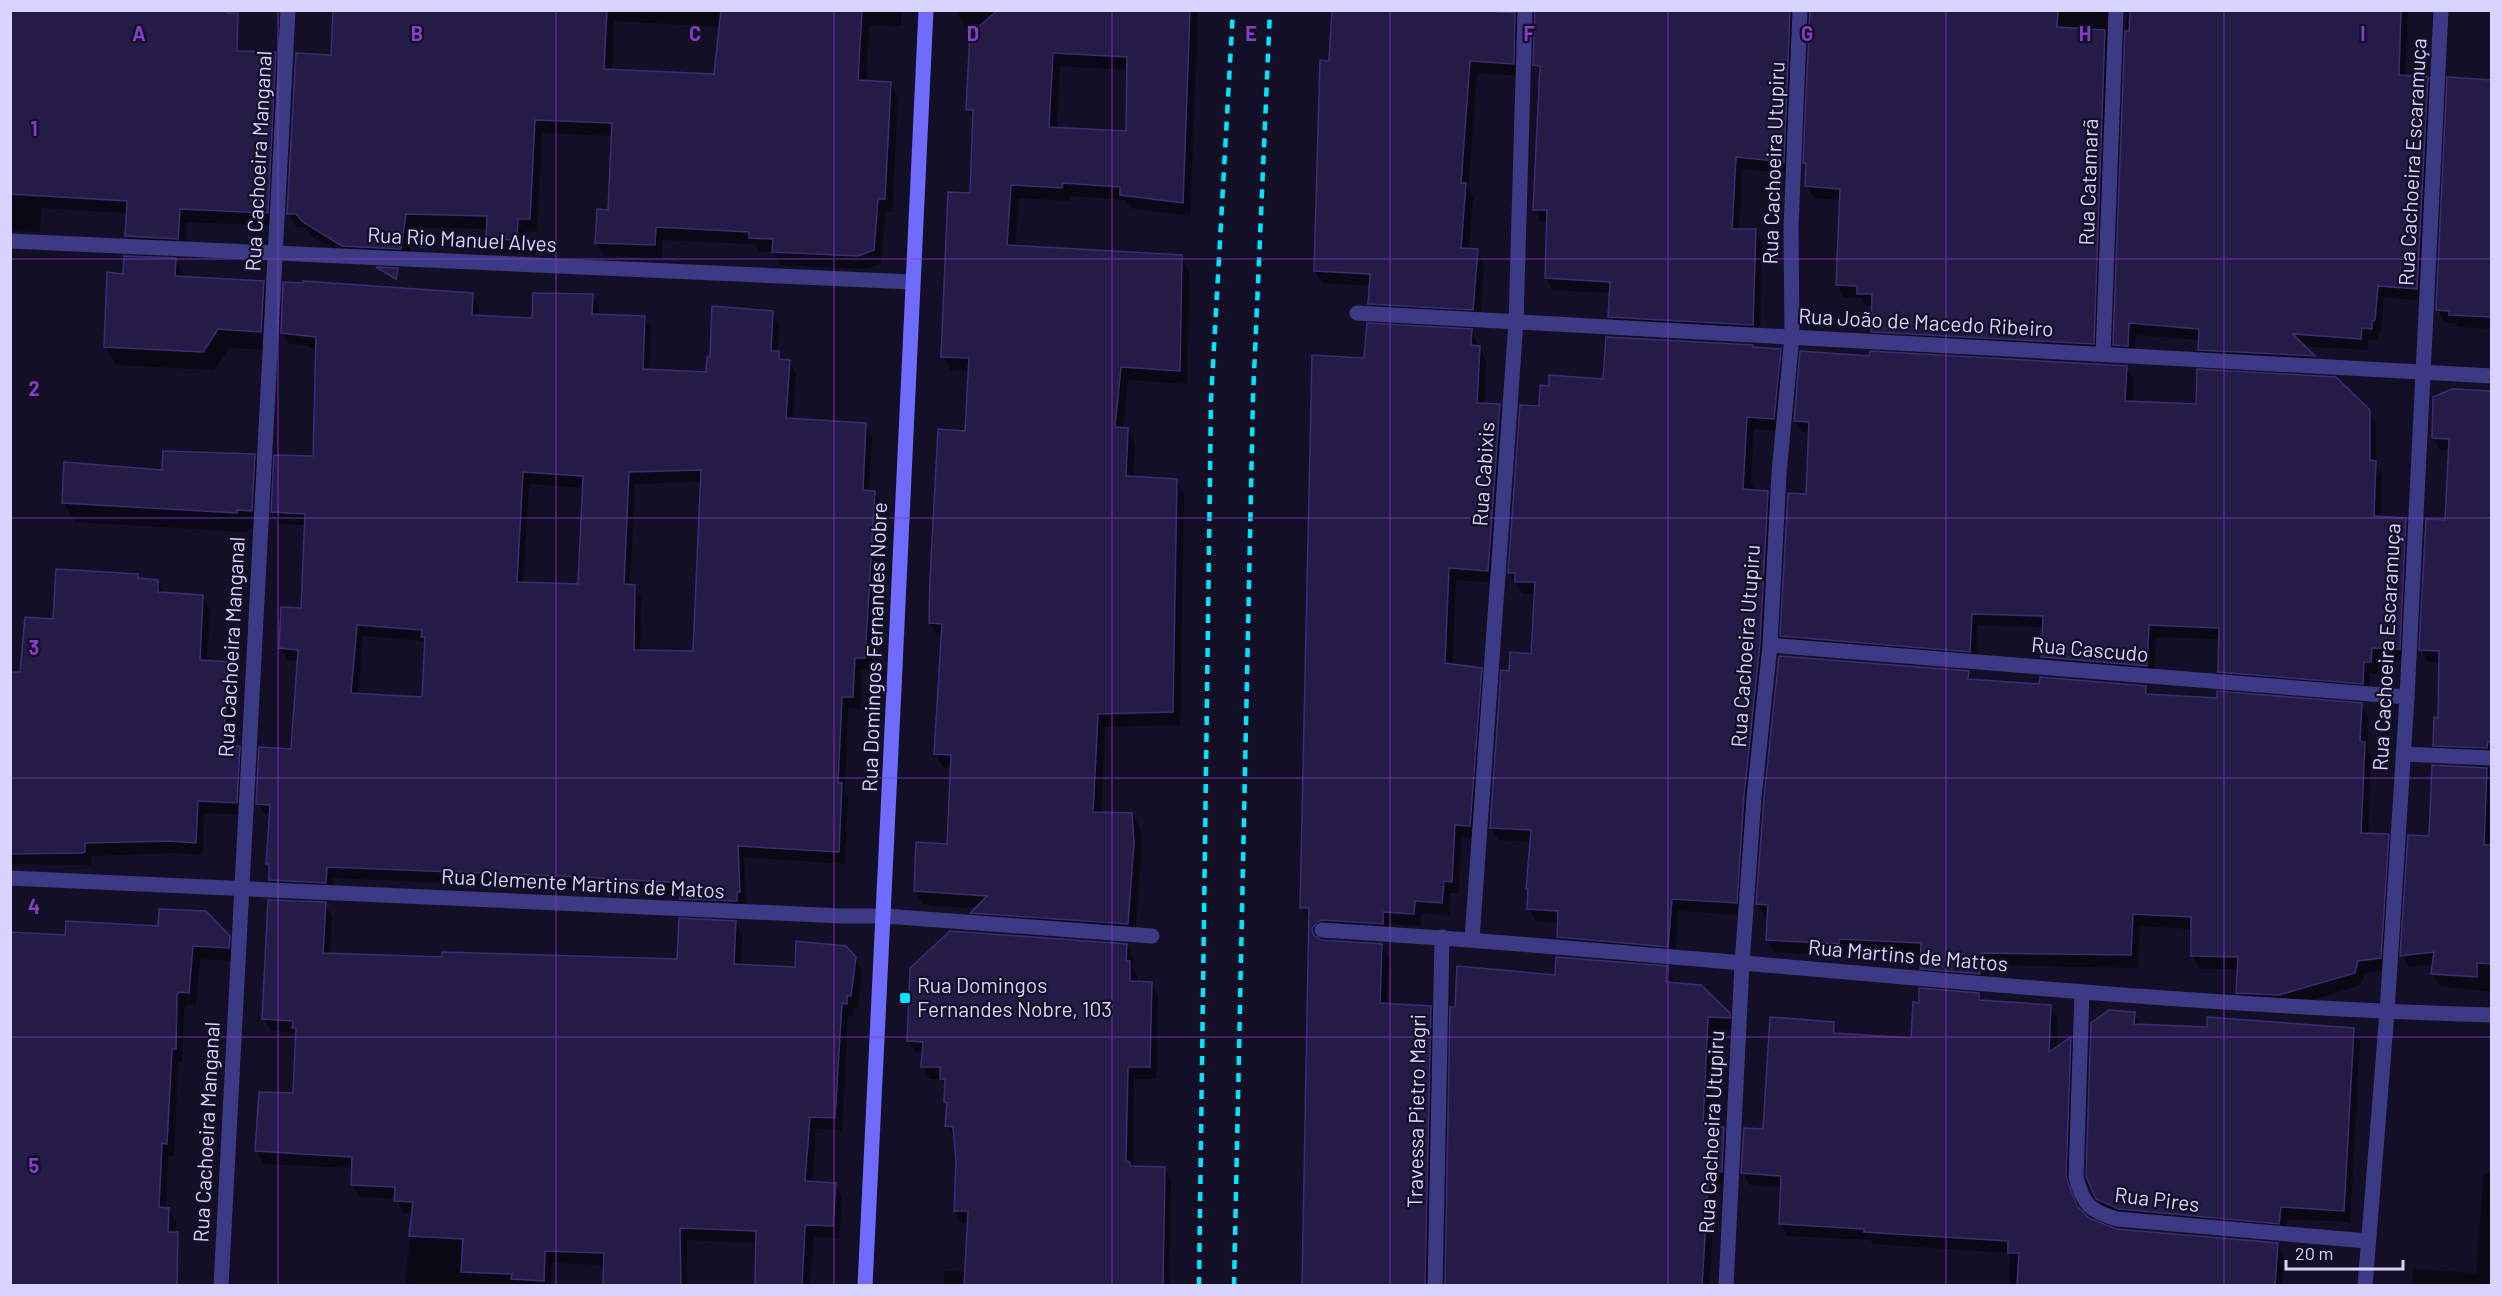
<svg xmlns="http://www.w3.org/2000/svg" width="2502" height="1296" font-family="Barlow,sans-serif">
<rect width="100%" height="100%" fill="#130f26"/>
<g fill="#0007" fill-rule="evenodd">
<path d="M10,10L85,43L275,54L283,67L275,226L187,222L185,252L134,250L126,236L128,213L41,208L40,232L10,231Z"/>
<path d="M335,10H901V26L869,25L866,82L890,83L898,97L892,212H885L881,263L866,269L781,265L774,252L759,251L754,244L662,240V258L604,256L596,243L609,212L613,136L542,133L537,232L525,231L524,253L496,252L488,239V229L413,227L408,262L351,259L312,236L305,227H296L289,213L333,56ZM614,21L721,27L716,76L612,71Z"/>
<path d="M959,10H1198L1190,216L1130,208L1125,200L1070,196V201L1019,198L1015,247L1181,257L1189,271L1187,384L1128,380L1123,429H1127L1135,443L1133,478L1176,481L1184,494L1180,725L1105,727L1101,814H1132L1140,828L1141,857L1135,938L979,926L972,913L977,908L923,905L915,891L948,845L952,768L943,767L935,754L943,637H938L930,623L967,432L970,371L951,370L943,356L971,195L974,121L968,109L978,29H967L959,15ZM1060,66L1128,70L1127,133L1057,129Z"/>
<path d="M1334,10H2408L2405,77L2427,78L2434,90L2424,301L2384,297L2381,332H2379L2378,340L2368,339V350L2303,346L2314,357L2320,368L2207,362L2199,350L2200,340L2135,335L2134,358L2122,357L2115,345L2127,13L2123,12L2100,356L1879,344L1872,331L1873,306L1865,305L1861,298L1844,297L1837,285L1841,200L1814,198L1807,186L1808,168L1805,163L1811,13L1809,12L1802,14L1790,173L1742,169L1739,230L1755,231L1762,243L1760,337L1616,329L1609,317L1611,293L1553,290L1546,278L1548,222H1541L1534,209L1541,76L1535,65L1536,13L1534,12L1527,14L1520,76L1477,73L1468,189L1473,197L1469,250L1477,251L1484,263L1480,321L1376,316L1369,303L1371,286L1322,283L1315,271Z"/>
<path d="M2492,81V329L2458,327L2456,323H2445L2438,310Z"/>
<path d="M176,260L186,278L263,283L274,302L272,350L229,348L214,370L116,365L105,346L125,275Z"/>
<path d="M472,295L479,307V317L533,320L592,295L599,307L598,315L644,318L651,330L649,371L707,374L712,358L772,313L779,325L778,353L783,361H789L796,373L793,420L865,425L872,437L869,492H874L881,504L872,670H861L860,709L848,708L845,791L848,796L845,864L744,857L746,904L743,903V913L688,910L681,898V894L591,889L333,878V894L277,892L270,880L271,869L268,864L271,816L265,815L258,803L293,751L299,661L288,660L281,648L302,609L306,525L280,524L273,512L314,458L317,349L310,348L308,345L289,344L282,332ZM702,481L694,652L640,651L641,598L634,586H630L635,484ZM529,484L584,488L580,585L523,583ZM363,636L425,641L423,698L358,695Z"/>
<path d="M1471,331L1486,360L1484,405H1500L1507,418L1495,583L1456,580L1452,666L1481,669L1488,682L1477,838L1461,837L1459,893H1450L1449,915L1421,913V926L1390,924L1389,936H1321L1319,941L1381,945L1389,958L1387,1005L1430,1007L1437,1020L1432,1286H1304L1309,920L1302,908L1366,360ZM1328,916L1329,918L1315,926V922Z"/>
<path d="M1754,349L1780,351L1787,363L1781,431L1754,429L1751,478L1754,492L1767,493L1775,505L1743,915L1678,911L1675,959L1566,950L1559,937V923L1536,921L1529,909L1530,892L1528,889L1532,842L1498,840L1491,827L1511,673L1532,655L1536,594H1523L1509,573L1540,407L1605,380Z"/>
<path d="M1871,358L2126,367L2133,379L2132,403L2369,411L2376,424V463L2382,474L2380,518L2405,519L2412,531L2406,661L2378,660L2377,674L2370,673L2369,695L2226,684L2219,671L2220,639L2156,637L2154,678L2049,669L2042,657L2044,627L1978,625L1976,663L1789,648L1782,636L1807,495L1810,433L1802,432L1795,420Z"/>
<path d="M2492,392V760L2442,758L2435,745L2439,719L2440,663L2428,662L2421,650L2446,522L2450,450H2440L2433,437Z"/>
<path d="M254,456L265,475L262,530L248,529V532L75,522L64,503L163,472Z"/>
<path d="M137,575L140,580L157,581L165,594L202,597L210,609L207,662L228,663L235,676L230,747L239,748L246,760L243,815L204,813L203,855L177,853L92,856L91,865L10,864V791L55,621Z"/>
<path d="M1968,672L1973,681L2041,685L2146,687L2151,696L2361,705L2368,717L2367,748L2371,756L2368,835L2388,836L2395,848L2387,970L2365,973L2361,985L2287,1008L2245,1005L2238,993L2239,969H2200L2192,956L2193,929L2140,926L2138,968L1988,965L1987,986L1929,981L1921,968L1922,955L1845,951L1846,956L1774,952L1767,939L1768,917H1765L1758,904Z"/>
<path d="M2434,767L2492,769V992L2440,986L2433,974L2434,964L2409,967L2402,955L2430,838Z"/>
<path d="M325,904L332,916L330,954L443,959L678,961L735,922L742,935L741,966L796,969L855,957L862,971L858,1008H854L853,1016L848,1015L842,1130L816,1129L812,1183L835,1184L842,1197L839,1238L814,1237L809,1286H756L758,1243L687,1240V1286H605V1265L552,1263L550,1286H408L405,1281L413,1213H403L396,1199L360,1197L352,1184L353,1168L264,1164L257,1151L295,1095L297,1033L271,1031L264,1019Z"/>
<path d="M67,937H228L236,950L235,961L200,959L196,1005L187,1004L184,1008L182,1061H178L174,1156L168,1155L166,1209H168L176,1222L175,1239L179,1246L177,1286Z"/>
<path d="M1126,945L1133,958L1132,967L1137,975V983H1151L1158,996L1156,1079H1134L1133,1168H1164L1171,1181L1169,1286H944V1271L966,1272L969,1223H962L955,1210L957,1160L956,1138L946,1126L948,1107L945,1102L946,1087L942,1079H930L923,1066L924,1054L916,1053L909,1041Z"/>
<path d="M1666,968L1673,980V984L1729,1014L1736,1027V1030L1715,1029L1710,1128L1723,1129L1730,1141L1728,1184L1716,1183L1709,1286H1446L1557,977Z"/>
<path d="M1978,995L1982,1001L2050,1007L2058,1019L2056,1049L2070,1039L2077,1051L2073,1191L2082,1214L2095,1223L2116,1230L2277,1244L2284,1257L2282,1286H2009L2010,1253L1872,1244L1871,1240L1787,1236L1780,1224L1782,1187L1750,1185L1743,1173L1765,1131L1833,1024L1840,1035L1912,1040Z"/>
<path d="M2134,1013L2141,1025L2353,1030L2360,1041L2350,1222L2287,1219L2285,1235L2104,1210L2097,1198Z"/>
<path d="M2484,1173L2492,1174V1286H2412L2413,1269L2476,1273Z"/>
</g>
<g fill="#241b47" stroke="#3b2d73" stroke-width="1.5" fill-rule="evenodd">
<path d="M10,10H228L227,13H238L237,51L276,52L268,213L180,209L178,239L125,236L127,201L10,194Z"/>
<path d="M333,10H607L604,69L714,74L721,10H862L858,80L891,82L885,199H878L874,250L858,256L772,252L773,239L749,238V232L656,227L655,245L595,243L597,209L608,210L612,123L535,120L530,219H518L517,240L486,239L487,216L406,214L401,249L342,246L303,222L296,214H287L296,53L331,55Z"/>
<path d="M998,10H1190L1183,203L1120,195V187L1063,183L1062,188L1011,185L1007,245L1182,255L1180,371L1121,367L1115,427L1128,428L1126,476L1177,479L1173,712L1098,714L1093,812L1132,813L1134,842L1128,924L970,913L987,896L914,891L916,842L947,844L951,755L934,754L942,624L929,623L930,579L938,429L965,431L969,358L941,357L948,192L970,193L973,110H966L970,34ZM1053,53L1127,57L1126,131L1049,127Z"/>
<path d="M1332,10H1478L1515,13L1514,64L1470,61L1461,183H1466L1461,248L1478,249L1473,310L1368,304L1370,274L1314,271L1320,60L1329,61Z"/>
<path d="M1535,10H1790L1784,162L1736,157L1732,229H1756L1753,325L1608,317L1610,282L1545,278L1547,210H1533L1540,66L1533,65Z"/>
<path d="M1810,10H2058L2057,27L2105,30L2094,344L1871,332L1872,294H1857V286L1836,285L1840,189L1805,186L1806,163H1803Z"/>
<path d="M2130,10H2401L2399,75L2428,77L2417,289L2378,286L2375,320L2372,321V329L2362,328L2361,339L2293,334L2315,356L2198,350L2199,329L2129,323L2128,346L2113,345L2125,31H2129Z"/>
<path d="M2447,77L2492,80V317L2449,315V311L2436,310Z"/>
<path d="M124,256L176,258L175,276L264,281L261,332L218,329L203,352L104,347L107,272L123,274Z"/>
<path d="M376,267L398,268L396,279Z"/>
<path d="M303,281L473,293L472,315L532,318L533,293L593,294L592,314L645,316L643,369L706,372L707,357H710L712,306L773,311L771,351H779V359L790,360L786,418L866,423L863,490L875,491L865,658H855L853,697H842L838,783H842L839,852L738,846L740,892H737V901L680,899L681,883L583,877L327,867L326,883L269,880V864H266L270,805L256,804L259,747L291,749L298,650L279,648L281,607L301,608L305,514L271,512L274,455L313,456L316,337L281,333L283,282L303,283ZM701,470L693,651L634,650L635,585L624,584L629,472ZM523,472L583,476L578,584L517,582ZM357,625L422,630L421,637H425L422,697L351,693Z"/>
<path d="M1367,323L1472,329L1471,345L1480,346L1477,403L1500,404L1488,571L1449,568L1445,663L1482,668L1470,826L1455,825L1452,882L1444,881L1442,903L1415,901L1414,914L1383,912V924L1322,920L1317,922L1312,929L1314,935L1321,940L1382,944L1380,1003L1431,1006L1425,1286H1302L1309,908H1300L1312,355L1364,358Z"/>
<path d="M1606,337L1753,345V347L1781,349L1774,419L1747,417L1743,489L1768,491L1760,644L1744,796L1737,903L1672,899L1668,947L1557,937L1558,911L1527,909L1528,889H1526L1531,830L1490,828L1501,670L1509,671L1510,652L1531,654L1535,582H1515V573H1508L1520,405L1539,406L1540,385L1549,386V375L1603,379Z"/>
<path d="M1800,351L1869,356L1870,351L2127,366L2125,401L2196,404L2197,369L2336,377L2370,410V460L2376,461L2374,516L2406,518L2400,649L2372,648L2371,662H2364L2363,684L2218,672L2219,628L2149,625L2147,666L2041,657L2043,616L1972,614L1970,652L1780,636L1788,493L1806,494L1809,422L1794,421Z"/>
<path d="M2452,389L2492,391V742H2488L2487,748L2433,746L2434,717L2438,718L2439,651L2419,650L2426,519L2445,520L2449,439L2432,438L2433,397Z"/>
<path d="M163,451L255,454L252,511L237,510V513L62,503L64,462L162,470Z"/>
<path d="M56,569L138,574V578L158,580V592L203,595L200,660L229,662L223,746H240L237,803L198,801L196,843L170,841L85,843V852L82,853L10,854V672H20L25,617L53,619Z"/>
<path d="M1779,656L1969,671L1968,679L2039,684L2040,677L2146,686V694L2217,698V691L2362,703L2360,741L2365,742L2361,833L2389,834L2381,958L2358,961L2355,973L2279,995L2236,993L2238,957L2191,956V917L2133,914L2131,955L1981,953L1980,974L1920,969L1921,943L1839,939V944L1766,940L1768,905L1756,904L1764,798Z"/>
<path d="M2432,765L2487,768L2484,845H2492V964L2477,963V977L2431,974L2434,952L2400,956L2408,835L2429,836Z"/>
<path d="M268,900L326,902L323,953L442,957V952L677,959L679,918L736,921L734,964L795,967L796,941L846,946L856,957L851,996H847V1004L842,1003L835,1118L810,1117L805,1181L836,1183L833,1226L806,1225L805,1228L802,1286H755L756,1231L680,1228L681,1286L603,1285L604,1253L545,1251L544,1281L511,1279L512,1274L461,1272L463,1239L409,1236L413,1202L394,1201L395,1187L351,1185L352,1157L255,1151L259,1092L293,1093L296,1028H292L293,1021L262,1019Z"/>
<path d="M159,909L206,911L230,936L229,948L193,946L189,993L180,992L177,994L176,1049H172L167,1144L162,1143L159,1207L169,1208L168,1232H178L177,1286H10V932L65,935L66,921L158,926Z"/>
<path d="M950,931L1127,944L1126,961H1130V981L1152,982L1150,1067H1128L1126,1161L1130,1162V1166L1165,1167L1163,1286H964L968,1211H954L956,1160L953,1127L945,1126L947,1103L944,1102L945,1079H940V1067H921L923,1042L907,1041L910,968Z"/>
<path d="M1556,957L1667,966L1666,982L1701,985L1730,1013V1018L1708,1017L1703,1126L1724,1127L1722,1172L1709,1171L1702,1286H1445L1450,1007H1455L1457,966L1555,975Z"/>
<path d="M1919,988L1979,993V1000L2051,1005L2049,1052L2071,1037L2066,1177L2077,1206L2089,1218L2116,1229L2278,1243L2275,1286H2017L2019,1253H2008V1241L1864,1232V1229L1779,1224L1781,1176L1741,1173L1744,1128L1763,1129L1770,1017L1834,1022V1033L1911,1038L1913,1002L1919,1003Z"/>
<path d="M2109,1010L2135,1012L2134,1024L2207,1027V1017L2354,1028L2344,1211L2281,1207L2279,1224L2119,1209L2096,1199L2086,1176L2091,1023Z"/>
</g>
<g fill="none" stroke-linecap="round" stroke-linejoin="round">
<g stroke="#3d3a85" stroke-width="15">
<path d="M10,241L912,282"/>
<path d="M1357,313L2492,376"/>
<path d="M2103,354L2116,10"/>
<path d="M1770,645L2407,697"/>
<path d="M2403,754L2492,758"/>
<path d="M10,878L842,916H885L1152,936"/>
<path d="M1322,930C1712,954 2101,1004 2492,1015"/>
<path d="M1472,939L1516,322L1525,10"/>
<path d="M2082,992L2076,1177C2083,1205 2090,1211 2117,1219L2367,1241"/>
<path d="M221,1286L288,10"/>
<path d="M1435,1286L1442,937"/>
<path d="M1726,1286L1742,964L1754,797L1770,645L1779,473L1792,336L1791,228L1800,10"/>
<path d="M2365,1286L2387,1012L2407,697L2441,10"/>
</g>
<path stroke="#6f6bff" stroke-width="15" d="M865,1286C888,861 904,435 926,10"/>
<g stroke="#00e5ff" stroke-width="4.5" stroke-dasharray="9 8" stroke-linecap="butt">
<path d="M1199,1286L1211,400L1233,10"/>
<path d="M1234,1286L1253,397L1270,10"/>
</g>
</g>
<path fill="none" stroke="#843dc5" stroke-width="1.5" stroke-opacity="0.55" d="M278,10V1286M556,10V1286M834,10V1286M1112,10V1286M1390,10V1286M1668,10V1286M1946,10V1286M2224,10V1286M10,259H2492M10,518H2492M10,778H2492M10,1037H2492"/>
<rect fill="#00e5ff" stroke="#130f26" stroke-width="2" x="899" y="992" width="12" height="12" rx="3"/>
<g text-anchor="middle" stroke-width="4.5" stroke-linejoin="round" paint-order="stroke">
<g font-size="21" fill="#d9d4ff" stroke="#130f26">
<text transform="translate(259 161) rotate(-87)" y="7">Rua Cachoeira Manganal</text>
<text transform="translate(2413 162) rotate(-87)" y="7">Rua Cachoeira Escaramuça</text>
<text transform="translate(1774 163) rotate(-88)" y="7">Rua Cachoeira Utupiru</text>
<text transform="translate(2089 182) rotate(-88)" y="7">Rua Catamarã</text>
<text transform="translate(462 240) rotate(3)" y="7">Rua Rio Manuel Alves</text>
<text transform="translate(1926 323) rotate(3)" y="7">Rua João de Macedo Ribeiro</text>
<text transform="translate(1484 474) rotate(-86)" y="7">Rua Cabixis</text>
<text transform="translate(1746 646) rotate(-86)" y="7">Rua Cachoeira Utupiru</text>
<text transform="translate(232 647) rotate(-87)" y="7">Rua Cachoeira Manganal</text>
<text transform="translate(875 647) rotate(-88)" y="7">Rua Domingos Fernandes Nobre</text>
<text transform="translate(2387 647) rotate(-87)" y="7">Rua Cachoeira Escaramuça</text>
<text transform="translate(2090 650) rotate(5)" y="7">Rua Cascudo</text>
<text transform="translate(583 884) rotate(3)" y="7">Rua Clemente Martins de Matos</text>
<text transform="translate(1908 956) rotate(5)" y="7">Rua Martins de Mattos</text>
<text transform="translate(1417 1111) rotate(-89)" y="7">Travessa Pietro Magri</text>
<text transform="translate(207 1132) rotate(-87)" y="7">Rua Cachoeira Manganal</text>
<text transform="translate(1712 1132) rotate(-87)" y="7">Rua Cachoeira Utupiru</text>
<text transform="translate(2157 1200) rotate(7)" y="7">Rua Pires</text>
</g>
<g font-size="21" fill="#d9d4ff" stroke="#130f26" text-anchor="start">
<text x="917" y="993">Rua Domingos<tspan x="917" dy="24">Fernandes Nobre, 103</tspan></text>
</g>
</g>
<g font-size="20" text-anchor="middle" font-weight="bold" fill="#843dc5" stroke="#130f26" stroke-width="4.5" stroke-linejoin="round" paint-order="stroke">
<text x="139" y="41">A</text>
<text x="417" y="41">B</text>
<text x="695" y="41">C</text>
<text x="973" y="41">D</text>
<text x="1251" y="41">E</text>
<text x="1529" y="41">F</text>
<text x="1807" y="41">G</text>
<text x="2085" y="41">H</text>
<text x="2363" y="41">I</text>
<text x="34" y="136">1</text>
<text x="34" y="396">2</text>
<text x="34" y="655">3</text>
<text x="34" y="914">4</text>
<text x="34" y="1173">5</text>
</g>
<rect width="2502" height="1296" fill="none" stroke="#d9d4ff" stroke-width="24"/>
<path d="M2286 1260v9h117v-9" fill="none" stroke="#d9d4ff" stroke-width="3"/>
<text x="2295" y="1260" font-size="18" fill="#d9d4ff" stroke="#130f26" stroke-width="4.5" paint-order="stroke">20 m</text>
</svg>
